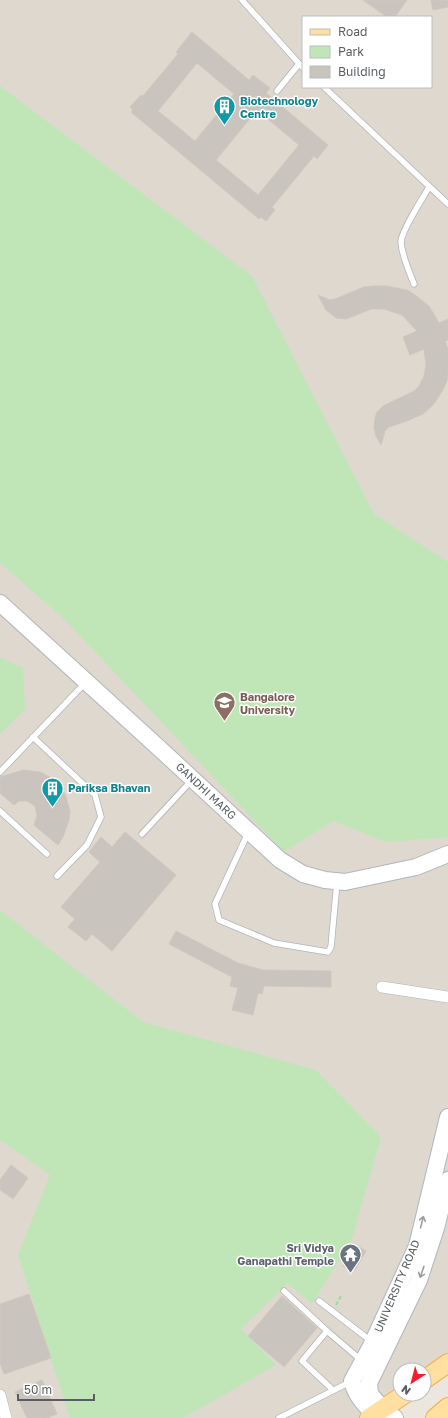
<svg xmlns="http://www.w3.org/2000/svg" width="448" height="1418" font-family="'Golos Text',sans-serif">
<rect width="100%" height="100%" fill="#ece7de"/>
<path fill="#ded8cf" fill-rule="evenodd" d="M0,0H448V1359L424,1370H400V1394L382,1418H0ZM303,17H431V87H303Z"/>
<g fill="#c0e6b8">
<path d="M0,86L252,276L374,514L448,562V837L386,842L333,821L284,852L64,619L0,563Z"/>
<path d="M0,657L23,668L25,709L0,734Z"/>
<path d="M0,910L143,1022L316,1070L381,1137L352,1239L312,1304L287,1283L279,1292L241,1329L276,1365L183,1418H70L18,1255L50,1175L0,1140Z"/>
</g>
<g fill="#c9c4be" stroke="#d1c7bd" fill-rule="evenodd">
<path d="M363,0H407L395,17H387Z"/>
<path d="M431,0H448V7L433,10Z"/>
<path d="M192,32L249,80L253,75L270,88L266,93L328,145L317,159L314,156L272,207L275,210L266,221L261,217L259,219L131,112L133,110L130,107L141,95L143,96L178,54L176,52ZM197,63L234,94L195,141L158,111ZM257,110L299,145L258,195L216,160Z"/>
<path d="M373,286H386L407,290L415,295L429,306L439,323L448,319V340L445,341L448,349V374L447,381L444,388L434,404L423,414L407,421L389,427L385,431L381,445L376,436L374,428L375,418L377,412L383,406L414,391L419,386L424,376L426,365L424,349L410,355L403,337L417,331L402,315L384,309H371L346,319L336,318L326,310L318,295L330,300L335,299L364,287Z"/>
<path d="M23,770L40,772L48,776L55,781L65,794L70,811L69,820L63,837L58,845L34,825L37,816L35,806L27,801H19L14,805L0,793V777Z"/>
<path d="M125,832L176,875L112,951L92,934L86,941L68,927L75,919L61,907L100,862L89,852L101,837L112,847Z"/>
<path d="M176,931L238,963L263,970L331,971V987L264,986L262,994L258,993L253,1015L232,1010L238,988L230,986L232,977L169,944Z"/>
<path d="M11,1165L28,1178L13,1199L0,1190V1180Z"/>
<path d="M354,1244L366,1251L355,1270L352,1268L351,1271L343,1266L345,1263L343,1262Z"/>
<path d="M29,1294L51,1358L4,1374L0,1363V1304Z"/>
<path d="M282,1296L317,1328L284,1367L248,1336Z"/>
<path d="M42,1380L57,1414L47,1418H27L15,1392Z"/>
</g>
<g fill="none" stroke-linecap="round" stroke-linejoin="round">
<defs>
<g id="service">
<path d="M242,0L303,68"/>
<path d="M324,87L448,204"/>
<path d="M277,91L299,64"/>
<path d="M414,284C409,271 402,256 401,242C401,231 423,198 429,187"/>
<path d="M33,737L95,795L101,817L87,845L57,876"/>
<path d="M0,772L86,682"/>
<path d="M0,811L47,854"/>
<path d="M248,833L215,904L219,920L274,943L328,952L331,947L337,882"/>
<path d="M142,834L191,781"/>
<path d="M284,1291L327,1331"/>
<path d="M319,1301L371,1341"/>
<path d="M333,1390L302,1361L327,1331L361,1360"/>
<path d="M279,1418L350,1382"/>
</g>
<g id="minor">
<path d="M382,987L448,997"/>
<path d="M0,1395L6,1418"/>
</g>
<g id="secondary">
<path d="M0,603L159,748L280,860L303,874L325,880L345,882L416,867L448,854"/>
<path d="M379,1418C367,1408 356,1397 352,1381L371,1346L417,1246L448,1117"/>
<path d="M395,1418L383,1409L370,1394L369,1383L419,1280L436,1228L448,1180"/>
</g>
<g id="primary">
<path d="M424,1380L448,1363"/>
<path d="M369,1418L405,1394"/>
<path d="M435,1418L448,1407"/>
</g>
</defs>
<use href="#service" stroke="#b0b4b8" stroke-width="7"/>
<use href="#minor" stroke="#b0b4b8" stroke-width="12"/>
<use href="#secondary" stroke="#b1b6bb" stroke-width="18"/>
<use href="#primary" stroke="#faab4a" stroke-width="20"/>
<path stroke="#9bd9a1" stroke-width="2" stroke-dasharray="4 2" stroke-linecap="butt" d="M336,1305L341,1296"/>
<use href="#service" stroke="#fff" stroke-width="5.5"/>
<use href="#minor" stroke="#fff" stroke-width="11"/>
<use href="#secondary" stroke="#fff" stroke-width="16"/>
<use href="#primary" stroke="#ffe0a1" stroke-width="18"/>
</g>
<defs><path id="oneway-shaft" d="M-6 0H5M1.5-3L5.5 0L1.5 3" fill="none" stroke-width="1.6" stroke-linecap="round" stroke-linejoin="round"/></defs>
<g stroke="#9b9ea0">
<use href="#oneway-shaft" transform="translate(422 1222) rotate(-76)"/>
<use href="#oneway-shaft" transform="translate(422 1272) rotate(109)"/>
</g>
<defs>
<symbol id="building-pin" viewBox="-11 -11 22 30"><path d="M0 17L-7.5 6A9.5 9.5 0 1 1 7.5 6Z" fill="#0f9aa8" stroke="#fff"/><path d="M-4-6H4V6H1V3H-1V6H-4ZM-2.5-4.3h1.7v1.8h-1.7ZM.8-4.3h1.7v1.8H.8ZM-2.5-1h1.7V.8h-1.7ZM.8-1h1.7V.8H.8Z" fill="#fff"/></symbol>
<symbol id="university-pin" viewBox="-11 -11 22 30"><path d="M0 17L-7.5 6A9.5 9.5 0 1 1 7.5 6Z" fill="#8d6e63" stroke="#fff"/><path d="M0-5L7-2L0 1L-7-2ZM-4 1L0 2.5L4 1V4Q0 6-4 4Z" fill="#fff"/></symbol>
<symbol id="temple-pin" viewBox="-11 -11 22 30"><path d="M0 17L-7.5 6A9.5 9.5 0 1 1 7.5 6Z" fill="#6b7280" stroke="#fff"/><path d="M0-6L5-2H3V0L6.5 2.5H4V6H1.5V3h-3V6H-4V2.5H-6.5L-3 0V-2H-5Z" fill="#fff"/></symbol>
</defs>
<g fill-rule="evenodd">
<use href="#building-pin" x="212" y="94" width="25" height="34"/>
<use href="#university-pin" x="212" y="690" width="25" height="34"/>
<use href="#building-pin" x="40" y="776" width="25" height="34"/>
<use href="#temple-pin" x="338" y="1242" width="25" height="34"/>
</g>
<g text-anchor="middle" stroke-width="3" stroke-linejoin="round" paint-order="stroke">
<g font-size="11" font-weight="bold" fill="#0d838f" stroke="#fff" text-anchor="start">
<text x="240" y="105">Biotechnology<tspan x="240" dy="13">Centre</tspan></text>
<text x="68" y="792">Pariksa Bhavan</text>
</g>
<g font-size="11" font-weight="bold" fill="#785e54" stroke="#fff" text-anchor="start">
<text x="240" y="701">Bangalore<tspan x="240" dy="13">University</tspan></text>
</g>
<g font-size="11" fill="#585d61" stroke="#fff">
<text transform="translate(206 791) rotate(43)" y="4">GANDHI MARG</text>
<text transform="translate(397 1286) rotate(-67)" y="4">UNIVERSITY ROAD</text>
</g>
<g font-size="11" font-weight="bold" fill="#5b616d" stroke="#fff" text-anchor="end">
<text x="334" y="1252">Sri Vidya<tspan x="334" dy="13">Ganapathi Temple</tspan></text>
</g>
</g>
<rect x="302" y="16" width="130" height="72" fill="#ffffff" stroke="#bcbec0"/>
<rect x="310" y="29" width="20" height="6" fill="#ffe0a1" stroke="#bcbec0"/>
<text x="338" y="36" font-size="12" fill="#585d61">Road</text>
<rect x="310" y="46" width="20" height="12" fill="#c0e6b8" stroke="#bcbec0"/>
<text x="338" y="56" font-size="12" fill="#585d61">Park</text>
<rect x="310" y="66" width="20" height="12" fill="#c9c4be" stroke="#bcbec0"/>
<text x="338" y="76" font-size="12" fill="#585d61">Building</text>
<g transform="translate(412 1382) rotate(216)"><circle r="19" fill="#ffffff" stroke="#bcbec0"/>
<path d="M0-3L7 15L0 10L-7 15Z" fill="#f41d30"/>
<text y="-6" font-size="11" font-weight="bold" text-anchor="middle" fill="#585d61">N</text>
</g>
<path d="M18 1394v6h76v-6" fill="none" stroke="#585d61" stroke-width="2"/>
<text x="24" y="1394" font-size="12" fill="#585d61" stroke="#ffffff" stroke-width="3" paint-order="stroke">50 m</text>
</svg>
